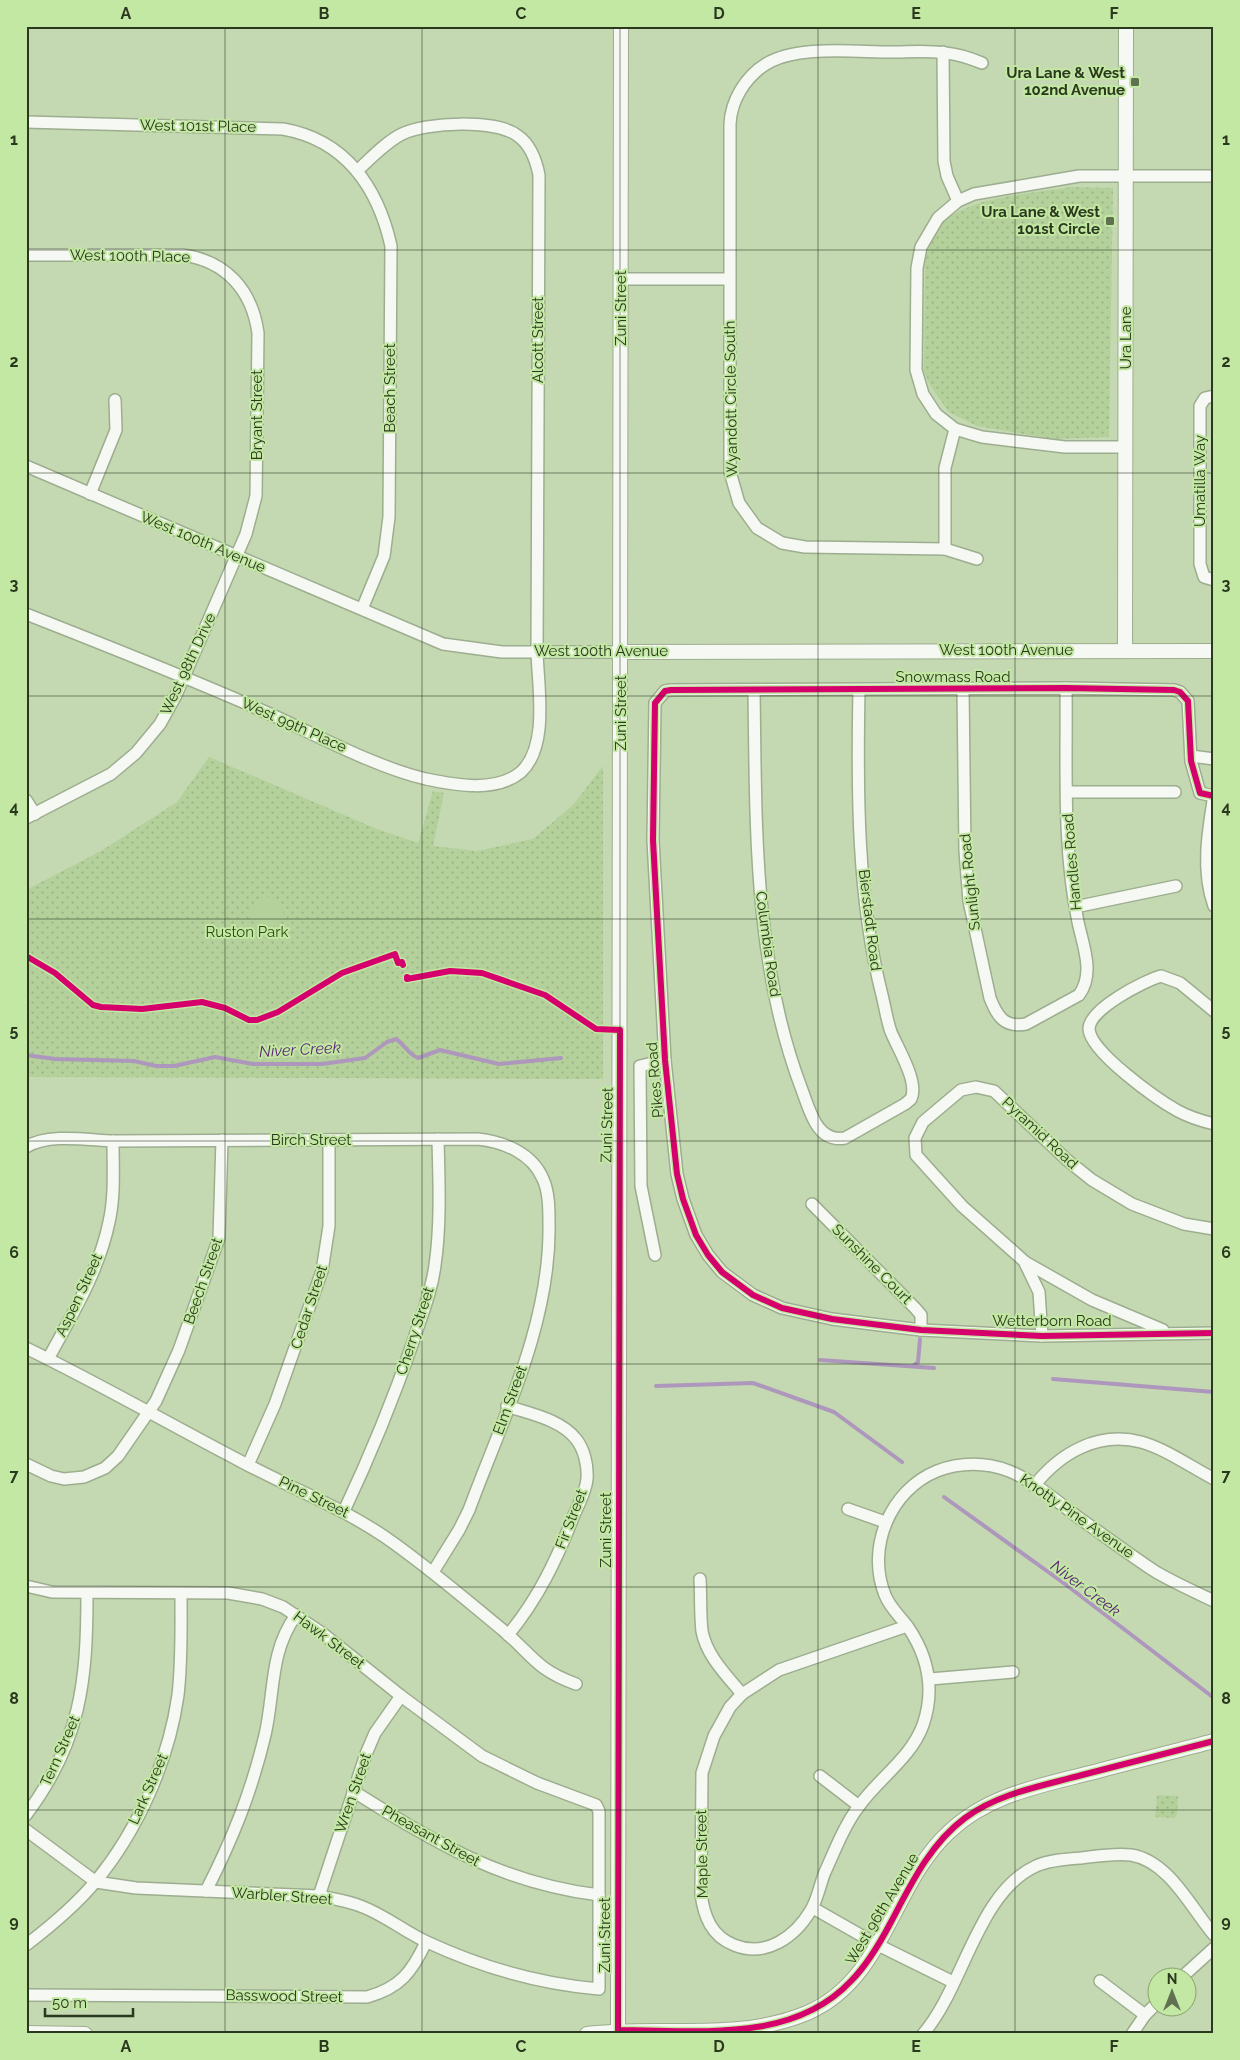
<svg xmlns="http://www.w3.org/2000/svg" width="1240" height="2060" font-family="Raleway,sans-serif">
<defs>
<pattern id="park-dots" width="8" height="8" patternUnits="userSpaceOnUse" patternTransform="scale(1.25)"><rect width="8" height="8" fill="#b4d09b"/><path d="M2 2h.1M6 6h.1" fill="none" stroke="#9bb385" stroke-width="1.8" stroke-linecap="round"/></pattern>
</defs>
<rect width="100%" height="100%" fill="#c4d9b2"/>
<g fill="url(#park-dots)">
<path d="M1071,187L1113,188L1109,437L1053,439L977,426L949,412L931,387L924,371L925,260C928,250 930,240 936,231C958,196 1033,194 1071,187Z"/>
<path d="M209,757L377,829L418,843L433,791L444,793L433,846L477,851L533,839L573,805L603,766V1079L26,1077V890L101,851L177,802Z"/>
<path d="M1157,1795L1178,1796L1177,1814L1175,1818L1155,1817Z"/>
</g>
<circle fill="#b4d09b" cx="267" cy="913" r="16"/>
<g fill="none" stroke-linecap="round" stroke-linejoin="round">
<g stroke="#ae97bc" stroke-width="4">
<path d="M26,1055L55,1059L134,1061L156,1066H174L215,1057L253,1064H322L365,1058L387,1042L396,1039C405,1045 408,1054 418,1058L440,1050L499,1064L561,1058"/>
<path d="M820,1360L934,1368"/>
<path d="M913,1366L918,1362L920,1339"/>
<path d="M1053,1379L1214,1392"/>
<path d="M656,1386L753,1383L834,1412L902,1462"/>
<path d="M944,1497L1065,1584L1214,1698"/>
</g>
<defs>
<g id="minor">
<path d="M943,52L944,161L947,176L958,201"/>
<path d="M26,122L283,129C346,140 378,188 391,246L389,517L384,556L362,609"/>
<path d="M26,255H183C226,261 252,290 258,333L256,496L246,534L176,695L160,724L136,753L111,774L26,818"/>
<path d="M621,279H729"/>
<path d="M1214,396L1205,398L1200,406V564L1204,577L1214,580"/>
<path d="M1126,447H1065L982,437L955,429L936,414L923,394L916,370L917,268L921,247L938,218L958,201L974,194L1079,176H1214"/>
<path d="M26,466L443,644L502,652H621"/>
<path d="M90,494L116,430L115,400"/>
<path d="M945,549V468L955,429"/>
<path d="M977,559L945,549L805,547L782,543L757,528L739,503L730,472V124C731,101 745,77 766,64C798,45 854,52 891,52C908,52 927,50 945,53C957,54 970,58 982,63"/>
<path d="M26,614C105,645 184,676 261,710C311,732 374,767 426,779C455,785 496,793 521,772C549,746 538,687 537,652L539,175C536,160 531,145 518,136C497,119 426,122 402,134C386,142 372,157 358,170"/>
<path d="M963,689L965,851L969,901L990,998C997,1016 1004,1028 1026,1024L1079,995C1095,973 1083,946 1078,922C1062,845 1067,766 1066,688"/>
<path d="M754,690C756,824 753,962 802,1090C810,1111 817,1143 845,1138L905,1104L911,1099C919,1082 898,1049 891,1032C887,1021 885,1007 882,995C857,897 857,791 859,690"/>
<path d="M1191,756L1214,759"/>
<path d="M1067,792H1175"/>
<path d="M1214,795C1208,831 1201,871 1214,906"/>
<path d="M1214,796L1200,793L1191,761L1188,701L1180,692L1174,690L1066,688L671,690L665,691L655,703L653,840L665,1060L677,1174L683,1199L696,1235L708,1255L722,1272L753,1295L782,1308L832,1319L872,1324L921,1330L1042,1336L1214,1333"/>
<path d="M26,800L35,814"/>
<path d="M1075,907L1176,886"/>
<path d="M1214,1011L1180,983L1161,976C1144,981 1089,1009 1089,1029C1090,1052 1158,1100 1178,1111C1189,1117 1202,1121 1214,1124"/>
<path d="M26,1147C49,1133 87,1140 113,1141L478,1139C504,1142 532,1153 543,1179C549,1192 549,1209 549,1223C551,1323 503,1418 469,1510L459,1530L433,1572"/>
<path d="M812,1204L915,1308L921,1315V1330"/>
<path d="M655,1255L641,1186L640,1066L665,1060"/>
<path d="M1025,1262L1092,1300L1163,1330"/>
<path d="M1042,1336L1039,1292L1024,1261L962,1206L916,1155L915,1138L923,1122L961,1090L976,1087L994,1091L1067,1160L1092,1180L1132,1204L1184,1224L1214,1229"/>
<path d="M26,1348C100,1384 171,1425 244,1463C291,1488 341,1507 385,1537C427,1566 465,1599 504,1631C533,1656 537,1670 576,1684"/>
<path d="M48,1359C72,1315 99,1271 109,1222C115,1196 113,1168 113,1141"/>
<path d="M507,1406C530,1414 560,1419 576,1439C584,1449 588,1465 587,1479C586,1491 579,1504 574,1515C557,1559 538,1599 508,1635"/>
<path d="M26,1464L51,1476L64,1479L84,1477L105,1468L118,1456L156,1401L179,1350L219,1238L222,1140"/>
<path d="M248,1465L275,1404L322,1271L329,1226V1140"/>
<path d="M1034,1486C1060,1453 1098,1431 1141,1442C1166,1449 1191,1467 1214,1479"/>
<path d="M848,1509L885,1522"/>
<path d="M344,1511C370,1456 393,1400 413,1342C421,1317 432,1291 435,1265C441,1224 439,1181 438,1139"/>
<path d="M700,1579C701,1596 700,1614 702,1631C706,1655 727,1676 742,1694"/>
<path d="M26,1586L52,1592L228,1593L262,1599L283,1607L322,1633L401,1696L482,1756L537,1783L596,1805L599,1811V1989C539,1984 481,1967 427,1942C405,1932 386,1916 363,1907C349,1901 334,1899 319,1896L136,1888L96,1882L26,1830"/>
<path d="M907,1626L779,1670L742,1694L730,1707L714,1736L702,1773L701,1894C704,1916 711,1936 734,1945C766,1958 795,1937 811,1910C818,1898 820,1884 825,1872C835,1850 844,1826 859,1806C879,1778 911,1758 923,1725C935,1690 929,1658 908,1627C900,1616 890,1608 885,1595C866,1548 890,1490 937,1471C960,1462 986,1462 1009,1471C1034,1481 1058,1502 1079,1518C1105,1536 1130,1555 1156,1572C1175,1583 1195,1592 1214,1601"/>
<path d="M930,1679L1013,1672"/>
<path d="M820,1776L859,1806"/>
<path d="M353,1791C434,1842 501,1883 599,1895"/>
<path d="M26,1815C81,1742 87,1681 87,1593"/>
<path d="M206,1891C233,1838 251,1793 265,1735C275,1692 269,1653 296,1615"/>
<path d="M319,1896L366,1754L375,1733L401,1696"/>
<path d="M813,1908L878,1945L953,1982"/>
<path d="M26,1945C51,1926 76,1905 96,1881C138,1830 169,1760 178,1695C182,1661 181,1627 181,1593"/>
<path d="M1181,1978L1214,1948"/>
<path d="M1100,1981L1145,2015"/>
<path d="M26,1995L367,1997C400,1988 412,1972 426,1942"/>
<path d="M923,2034C964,1987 977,1893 1036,1866C1050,1860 1067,1859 1081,1858C1097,1856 1115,1853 1131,1855C1169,1861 1191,1908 1214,1935"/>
<path d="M1132,2034L1145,2015L1158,2002"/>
</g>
<g id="tertiary">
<path d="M1125,650L1126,26"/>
<path d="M621,652L1214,651"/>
<path d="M618,2030L621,26"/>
<path d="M26,2033L85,2034"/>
<path d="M587,2034C660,2025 738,2042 807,2013C885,1980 892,1884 949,1832C988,1795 1039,1786 1090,1773C1131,1762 1172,1752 1214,1741"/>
</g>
</defs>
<use href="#minor" stroke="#9dad8f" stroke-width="14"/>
<use href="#tertiary" stroke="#9dad8f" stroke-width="16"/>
<use href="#minor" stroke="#f6f9f3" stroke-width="11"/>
<use href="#tertiary" stroke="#f6f9f3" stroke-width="14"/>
<defs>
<g id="cycleway">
<path d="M1214,796L1200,793L1191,761L1188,701L1180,692L1174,690L1066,688L671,690L665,691L655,703L653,840L665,1060L677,1174L683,1199L696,1235L708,1255L722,1272L753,1295L782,1308L832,1319L872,1324L921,1330L1042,1336L1214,1333"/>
<path d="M26,956L55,973L93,1005L101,1007L142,1009L202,1002L225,1008L249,1020H257L278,1012L342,973L395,954L398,963L402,962L403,965"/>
<path d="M407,977V979L450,971L482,973L545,995L596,1029L620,1030L618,2030C696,2030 792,2044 851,1981C868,1964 880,1943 891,1922C911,1884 930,1844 965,1818C999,1793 1042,1786 1082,1775C1126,1764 1170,1752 1214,1741"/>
</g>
</defs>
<use href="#cycleway" stroke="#c3e8a3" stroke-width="9"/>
<use href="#cycleway" stroke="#d6006c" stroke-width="6"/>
</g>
<path fill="none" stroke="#2a381d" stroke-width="1" stroke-opacity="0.55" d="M225,26V2034M422,26V2034M620,26V2034M818,26V2034M1015,26V2034M26,250H1214M26,473H1214M26,696H1214M26,919H1214M26,1141H1214M26,1364H1214M26,1587H1214M26,1810H1214"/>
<g fill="#607051" stroke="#c3e8a3" stroke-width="2">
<rect x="1130" y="77" width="10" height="10" rx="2.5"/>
<rect x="1105" y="216" width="10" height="10" rx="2.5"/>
</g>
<g text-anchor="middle" stroke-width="4" stroke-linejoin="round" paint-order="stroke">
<g font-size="15" font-weight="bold" fill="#2a381d" stroke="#c3e8a3" text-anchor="end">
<text x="1125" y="78">Ura Lane &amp; West<tspan x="1125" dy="17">102nd Avenue</tspan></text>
<text x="1100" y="217">Ura Lane &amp; West<tspan x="1100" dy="17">101st Circle</tspan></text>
</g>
<g font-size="15" fill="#2a381d" stroke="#c3e8a3">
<text transform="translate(198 126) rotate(1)" y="5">West 101st Place</text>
<text transform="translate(130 256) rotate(1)" y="5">West 100th Place</text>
<text transform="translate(621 308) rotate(-90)" y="5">Zuni Street</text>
<text transform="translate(1126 338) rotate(-90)" y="5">Ura Lane</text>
<text transform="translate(538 340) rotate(-90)" y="5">Alcott Street</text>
<text transform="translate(390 388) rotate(-90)" y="5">Beach Street</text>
<text transform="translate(731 399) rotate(-91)" y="5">Wyandott Circle South</text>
<text transform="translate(257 415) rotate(-90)" y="5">Bryant Street</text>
<text transform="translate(1200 481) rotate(-90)" y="5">Umatilla Way</text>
<text transform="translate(203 542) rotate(23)" y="5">West 100th Avenue</text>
<text x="1006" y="655">West 100th Avenue</text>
<text x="601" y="656">West 100th Avenue</text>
<text transform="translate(188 664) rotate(-65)" y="5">West 98th Drive</text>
<text x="953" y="682">Snowmass Road</text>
<text transform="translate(621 713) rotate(-90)" y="5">Zuni Street</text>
<text transform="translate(294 725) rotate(24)" y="5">West 99th Place</text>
<text transform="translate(1072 862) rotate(-95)" y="5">Handles Road</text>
<text transform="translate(970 882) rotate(-96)" y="5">Sunlight Road</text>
<text transform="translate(870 920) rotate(83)" y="5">Bierstadt Road</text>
<text transform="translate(768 944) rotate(82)" y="5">Columbia Road</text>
<text transform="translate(655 1080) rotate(-95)" y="5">Pikes Road</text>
<text transform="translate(607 1125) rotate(-89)" y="5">Zuni Street</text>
<text transform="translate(1040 1133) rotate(43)" y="5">Pyramid Road</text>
<text x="311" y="1145">Birch Street</text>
<text transform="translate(872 1264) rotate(45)" y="5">Sunshine Court</text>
<text transform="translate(203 1281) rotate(-71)" y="5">Beech Street</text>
<text transform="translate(79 1295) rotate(-65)" y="5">Aspen Street</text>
<text transform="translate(309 1307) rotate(-72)" y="5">Cedar Street</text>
<text x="1052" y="1326">Wetterborn Road</text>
<text transform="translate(415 1331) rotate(-72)" y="5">Cherry Street</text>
<text transform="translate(510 1400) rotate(-70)" y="5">Elm Street</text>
<text transform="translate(314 1497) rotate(26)" y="5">Pine Street</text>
<text transform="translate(1077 1516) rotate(35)" y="5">Knotty Pine Avenue</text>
<text transform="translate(571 1519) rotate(-69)" y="5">Fir Street</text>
<text transform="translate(606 1530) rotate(-90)" y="5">Zuni Street</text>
<text transform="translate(329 1640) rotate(37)" y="5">Hawk Street</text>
<text transform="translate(60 1751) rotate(-66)" y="5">Tern Street</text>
<text transform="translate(148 1789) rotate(-66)" y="5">Lark Street</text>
<text transform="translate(353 1793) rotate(-71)" y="5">Wren Street</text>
<text transform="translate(431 1836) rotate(29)" y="5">Pheasant Street</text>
<text transform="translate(702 1854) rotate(-91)" y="5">Maple Street</text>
<text transform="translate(282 1896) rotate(4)" y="5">Warbler Street</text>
<text transform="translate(882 1909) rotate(-59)" y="5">West 96th Avenue</text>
<text transform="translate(605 1935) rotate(-90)" y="5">Zuni Street</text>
<text transform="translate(284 1996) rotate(1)" y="5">Basswood Street</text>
</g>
<g font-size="15" fill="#304913" stroke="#c3e8a3">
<text x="247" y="937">Ruston Park</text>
</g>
<g font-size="16" font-style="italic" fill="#5b2579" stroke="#c3e8a3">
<text transform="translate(300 1049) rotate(-3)" y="6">Niver Creek</text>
<text transform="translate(1086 1588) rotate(37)" y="6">Niver Creek</text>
</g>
</g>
<rect width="1240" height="2060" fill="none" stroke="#c3e8a3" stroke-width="55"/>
<g transform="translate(1172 1992)"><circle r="24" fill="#c3e8a3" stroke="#86a26d"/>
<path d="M0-4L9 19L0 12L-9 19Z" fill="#607051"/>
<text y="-8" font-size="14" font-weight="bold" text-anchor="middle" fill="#2a381d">N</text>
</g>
<path d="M45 2008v8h88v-8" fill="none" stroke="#2a381d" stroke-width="2.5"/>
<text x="52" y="2008" font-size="15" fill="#2a381d" stroke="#c3e8a3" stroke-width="4" paint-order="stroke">50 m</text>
<rect x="28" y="28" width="1184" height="2004" fill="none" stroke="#2a381d" stroke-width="2"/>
<g font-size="16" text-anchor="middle" font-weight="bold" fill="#2a381d">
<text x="126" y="19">A</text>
<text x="324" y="19">B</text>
<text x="521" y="19">C</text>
<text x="719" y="19">D</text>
<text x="916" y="19">E</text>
<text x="1114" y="19">F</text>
<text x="14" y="145">1</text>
<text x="1226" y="145">1</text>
<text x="14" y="367">2</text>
<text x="1226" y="367">2</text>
<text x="14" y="590">3</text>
<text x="1226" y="590">3</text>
<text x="14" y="813">4</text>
<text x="1226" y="813">4</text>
<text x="14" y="1036">5</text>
<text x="1226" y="1036">5</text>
<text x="14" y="1258">6</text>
<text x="1226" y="1258">6</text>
<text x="14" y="1481">7</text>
<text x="1226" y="1481">7</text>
<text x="14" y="1704">8</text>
<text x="1226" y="1704">8</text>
<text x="14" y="1927">9</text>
<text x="1226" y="1927">9</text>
<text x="126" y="2052">A</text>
<text x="324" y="2052">B</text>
<text x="521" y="2052">C</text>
<text x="719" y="2052">D</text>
<text x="916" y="2052">E</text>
<text x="1114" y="2052">F</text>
</g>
</svg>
